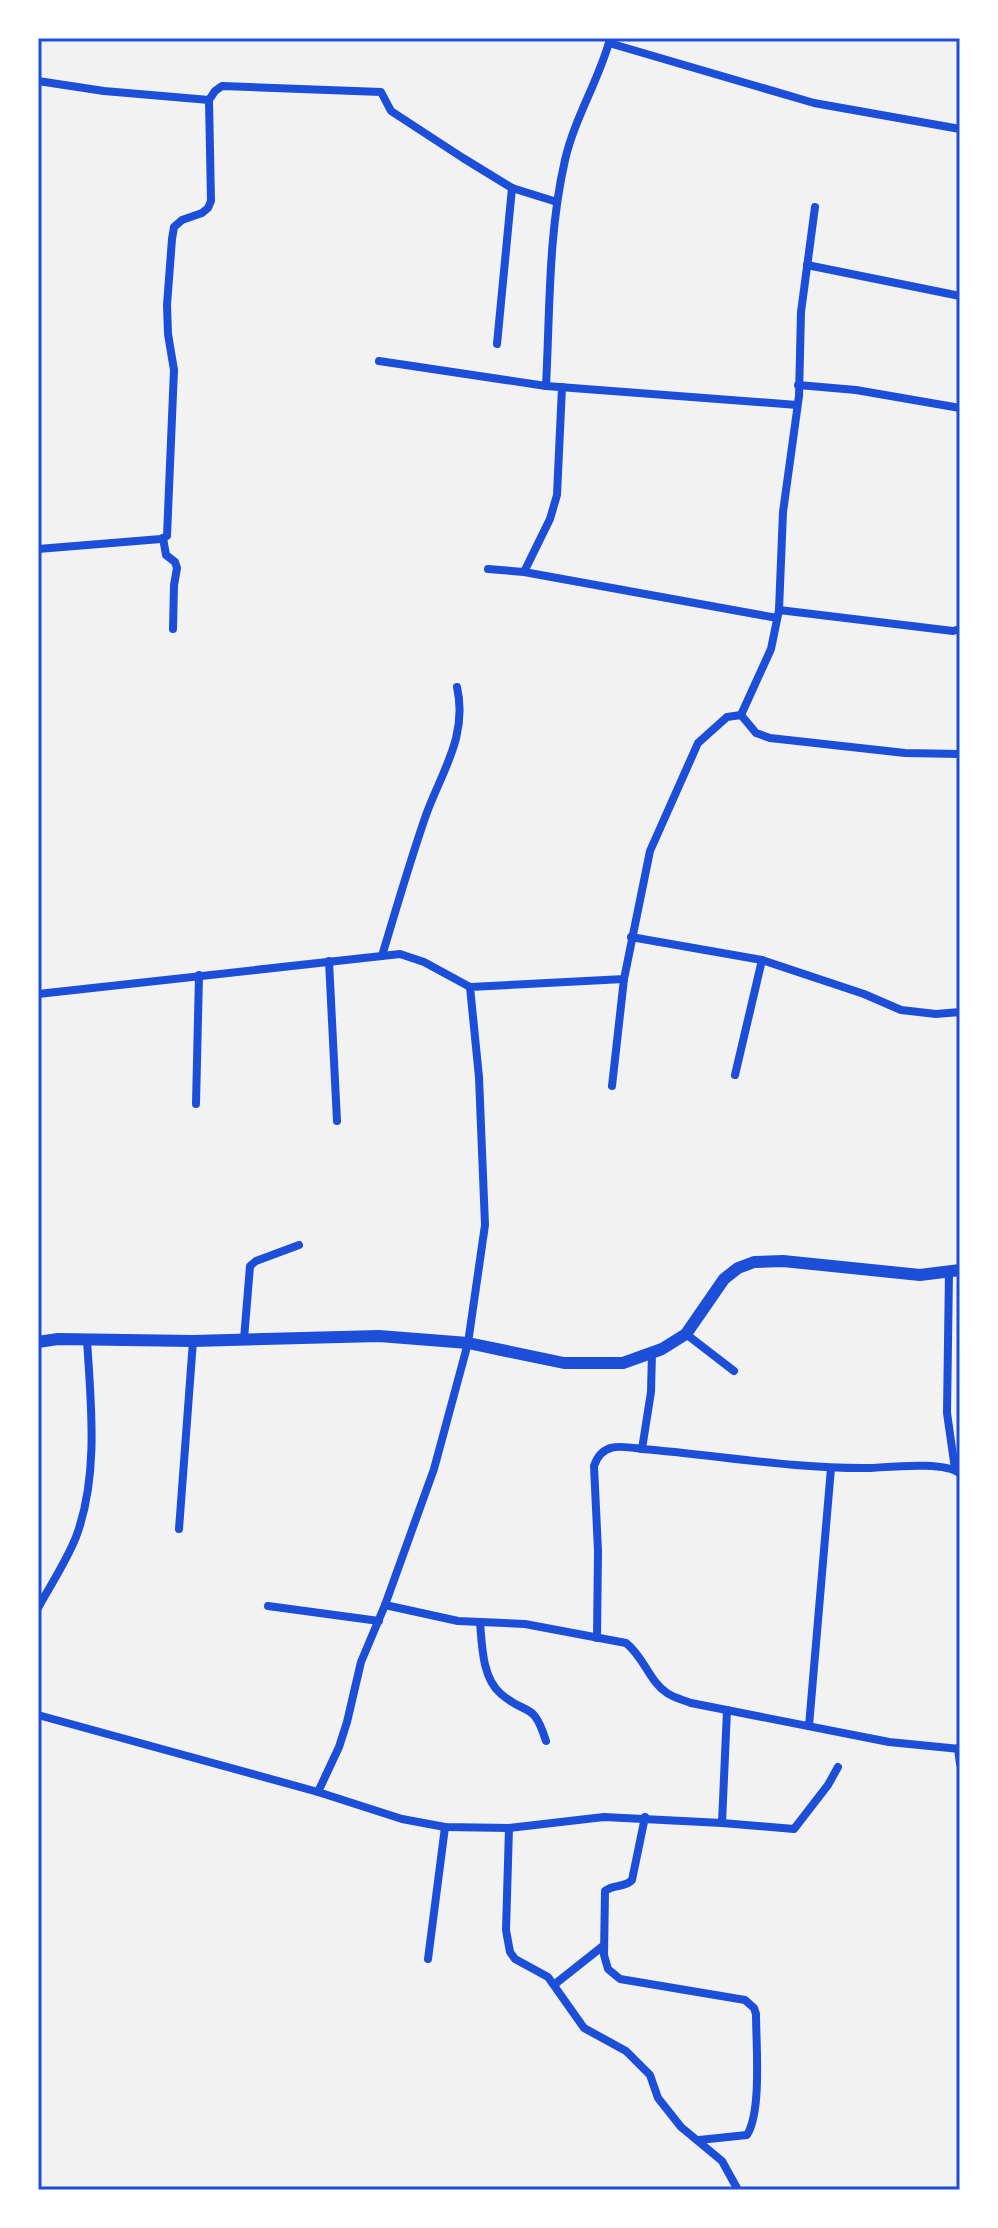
<svg xmlns="http://www.w3.org/2000/svg" width="998" height="2228" font-family="Raleway,sans-serif">
<rect width="100%" height="100%" fill="#f2f2f2"/>
<g fill="none" stroke-linecap="round" stroke-linejoin="round">
<g stroke="#1d4ed8" stroke-width="8">
<path d="M609,43L814,103L960,129"/>
<path d="M38,81L104,91L209,100L215,91L222,86L381,92L391,111L463,158L512,188L557,202"/>
<path d="M807,265L960,296"/>
<path d="M497,344L512,188"/>
<path d="M379,361L546,386L797,405"/>
<path d="M798,385L856,390L960,408"/>
<path d="M546,386C550,311 548,234 565,160C575,117 599,80 610,39"/>
<path d="M163,538L166,555L175,562L177,568L174,585L173,629"/>
<path d="M38,549L161,539L167,536L174,370L168,334L167,305L172,239L174,227L182,220L202,213L208,208L211,201L209,100"/>
<path d="M488,569L524,572L550,519L557,495L562,387"/>
<path d="M524,572L777,618"/>
<path d="M779,610L953,631L960,629"/>
<path d="M741,715L771,649L779,610L783,512L799,396L801,312L815,207"/>
<path d="M631,937L762,960L864,994L901,1010L936,1014L960,1012"/>
<path d="M382,956C396,909 410,861 426,815C442,771 468,736 457,687"/>
<path d="M329,961L337,1121"/>
<path d="M38,994L400,954L424,962L470,987"/>
<path d="M735,1075L762,960"/>
<path d="M612,1086L624,979"/>
<path d="M196,1104L199,975"/>
<path d="M949,1271L947,1413L955,1469"/>
<path d="M686,1334L734,1371"/>
<path d="M244,1339L250,1266L256,1261L299,1245"/>
<path d="M652,1353L651,1392L642,1449C718,1455 793,1469 870,1468C890,1467 947,1461 960,1474"/>
<path d="M179,1529L193,1341"/>
<path d="M385,1605L458,1621L525,1624L626,1643C644,1657 649,1681 667,1693C674,1698 684,1700 691,1703L889,1742L960,1749"/>
<path d="M268,1606L379,1621"/>
<path d="M38,1608C51,1584 66,1562 76,1537C99,1476 91,1404 87,1340"/>
<path d="M480,1622C482,1645 482,1678 501,1694C528,1717 533,1700 546,1741"/>
<path d="M597,1638L598,1551L594,1466C602,1442 621,1446 642,1449"/>
<path d="M727,1710L722,1823L604,1817L509,1828L445,1827L402,1819L318,1792L339,1747L347,1722L361,1662L385,1605L434,1469L468,1343L485,1225L479,1077L470,987L624,979L650,851L698,743L727,717L741,715L756,733L770,738L905,753L960,754"/>
<path d="M38,1715L318,1792"/>
<path d="M809,1726L831,1468"/>
<path d="M958,1748L960,1764"/>
<path d="M645,1817L632,1880C625,1888 614,1884 605,1891L604,1955L608,1969L620,1979L745,2000L754,2008L756,2014C756,2044 762,2111 747,2135L699,2140"/>
<path d="M722,1823L794,1829L828,1785L838,1767"/>
<path d="M509,1828L506,1930L510,1952L515,1959L548,1977L584,2028L626,2051L650,2075L658,2098L681,2127L722,2161L738,2190"/>
<path d="M428,1959L445,1827"/>
<path d="M555,1984L603,1946"/>
</g>
<path stroke="#1d4ed8" stroke-width="12" d="M38,1342L58,1339L193,1341L379,1336L468,1343L564,1363H623L662,1349L686,1334L724,1279L738,1268L754,1262L783,1261L920,1275L960,1270"/>
</g>
<rect width="998" height="2228" fill="none" stroke="#ffffff" stroke-width="80"/>
<rect x="40" y="40" width="918" height="2148" fill="none" stroke="#1d4ed8" stroke-width="3"/>
</svg>
